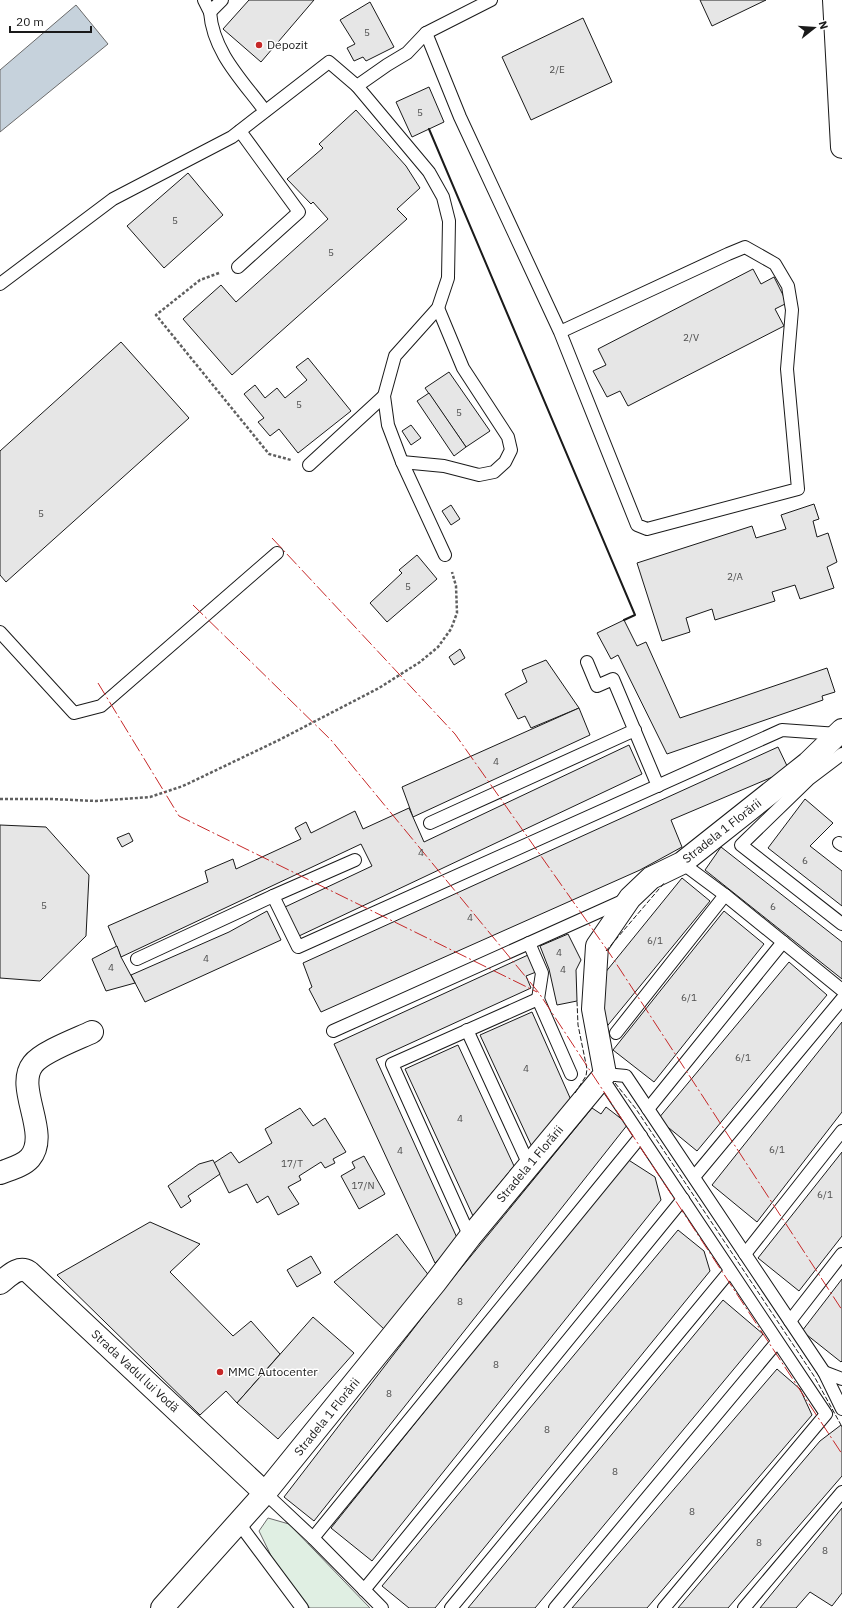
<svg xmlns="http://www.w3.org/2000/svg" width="842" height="1608" font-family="'IBM Plex Sans',sans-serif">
<rect width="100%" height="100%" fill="#fff"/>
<path fill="#e0efe3" stroke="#6a6a6a" d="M268,1518L289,1524L370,1608H310L280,1574L259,1531Z"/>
<path fill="#c6d2dc" stroke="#6a6a6a" d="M76,5L108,44L0,132V70Z"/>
<g fill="#e6e6e6" stroke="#1a1a1a">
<path d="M249,0H314L261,62L223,29Z"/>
<path d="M700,0H766L712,26Z"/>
<path d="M370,2L394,47L366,61L363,57L354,61L347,48L355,44L340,20Z"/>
<path d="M583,18L612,82L531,120L502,57Z"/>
<path d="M429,87L444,122L412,137L396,102Z"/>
<path d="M356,110L406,166L420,188L397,209L407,219L232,375L183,319L221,285L236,302L328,219L313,202L311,204L287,179L323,148L319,144Z"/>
<path d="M188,173L223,215L164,268L127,226Z"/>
<path d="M753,269L761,284L774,277L787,303L775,309L784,326L628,406L620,391L607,397L593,371L606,365L598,349Z"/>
<path d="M121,342L189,418L6,582L0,575V451Z"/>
<path d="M308,358L351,411L298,453L279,429L270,436L258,422L264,418L244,394L255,385L265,398L277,388L285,398L307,380L296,367Z"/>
<path d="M449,372L490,431L466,447L425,388Z"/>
<path d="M429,393L466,447L454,456L417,401Z"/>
<path d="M411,425L421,438L411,445L402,431Z"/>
<path d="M814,504L819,519L813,521L817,537L828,533L837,562L827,567L834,588L800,599L795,585L772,592L775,601L715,620L712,609L686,618L690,632L662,641L637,563L752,526L756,538L786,529L781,515Z"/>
<path d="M451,505L460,519L451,525L442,511Z"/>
<path d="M417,555L437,579L387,622L370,603L402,573L399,570Z"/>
<path d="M624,620L637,646L646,642L680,718L827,668L835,692L822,696L823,700L667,754L618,655L611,659L597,633Z"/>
<path d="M460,649L465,658L454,665L449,657Z"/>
<path d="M546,660L579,708L531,728L525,716L518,719L505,694L527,682L522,670Z"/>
<path d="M579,708L590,735L413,817L402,787Z"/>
<path d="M629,745L642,774L299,936L285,907L372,866L361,844L121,957L108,926L208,882L205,871L233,859L236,869L301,839L295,828L306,822L311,833L355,811L363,829L409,808L424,842Z"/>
<path d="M778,747L789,770L671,820L682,847L640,870L321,1012L309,989L312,987L303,963Z"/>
<path d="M805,799L833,823L810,846L842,871V906L768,848Z"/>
<path d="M0,825L46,827L89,875L86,936L40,981L0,978Z"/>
<path d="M129,833L133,841L122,847L117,838Z"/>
<path d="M721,847L842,942V979L705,870Z"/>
<path d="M682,878L710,901L604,1030L600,979Z"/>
<path d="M267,911L281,940L145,1002L131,975L229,932Z"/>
<path d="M724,911L764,944L654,1082L613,1050Z"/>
<path d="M568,934L581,960L576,970L577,1001L557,1005L549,969L540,946Z"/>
<path d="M117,946L121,957L135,983L106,991L92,959Z"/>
<path d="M528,955L536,972L526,976L531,988L376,1059L458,1240L435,1263L334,1044Z"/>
<path d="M789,962L827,995L697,1151L658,1119Z"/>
<path d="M532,1012L571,1100L532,1147L480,1035Z"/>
<path d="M842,1022V1112L757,1222L712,1185Z"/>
<path d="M458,1045L514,1166L473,1216L405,1069Z"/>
<path d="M606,1107L628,1124L314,1521L284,1497L444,1289L592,1108L601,1114Z"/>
<path d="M300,1108L313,1126L325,1118L346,1152L333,1159L335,1163L325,1168L321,1162L299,1176L301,1180L288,1187L299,1204L278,1215L268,1196L257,1203L247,1184L229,1193L214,1163L231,1152L239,1163L272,1143L265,1129Z"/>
<path d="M842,1152V1236L799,1291L758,1258Z"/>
<path d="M364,1156L385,1194L359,1209L341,1176L355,1168L352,1162Z"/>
<path d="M627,1159L655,1177L661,1200L372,1561L331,1528Z"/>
<path d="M213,1160L220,1174L188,1196L191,1201L181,1208L168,1186L199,1164Z"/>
<path d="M150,1222L200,1244L170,1272L233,1336L251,1321L280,1354L237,1403L226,1391L200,1415L57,1275Z"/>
<path d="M678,1230L704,1251L710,1271L435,1608H409L382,1586Z"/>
<path d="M397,1234L430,1277L385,1330L334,1282Z"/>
<path d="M311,1256L321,1273L297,1287L287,1270Z"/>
<path d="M842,1279V1361L841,1362L802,1331Z"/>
<path d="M723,1300L763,1334L535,1608H468Z"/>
<path d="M313,1317L354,1353L278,1439L237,1403Z"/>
<path d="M777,1369L800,1389L812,1415L647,1608H572Z"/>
<path d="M841,1425L842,1427V1476L728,1608H678L820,1441Z"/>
<path d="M842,1508V1593L832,1606L810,1592L796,1608H760Z"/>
</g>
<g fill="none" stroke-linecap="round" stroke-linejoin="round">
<defs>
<g id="service">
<path d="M204,0L210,12L222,0"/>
<path d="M210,12C213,52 242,80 265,111"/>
<path d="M426,33L460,117L560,332L637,525L647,529L798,489L787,369L792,310L788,286L775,264L745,247L728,254L560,332"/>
<path d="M357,86L429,172L443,197L449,221L448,278L438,308L395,356L384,396L388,425L402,462L445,555"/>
<path d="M238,267L299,212L240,131"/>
<path d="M0,284L113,199L232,137L329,62L357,86L387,65L407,53L426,33L491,0"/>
<path d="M402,462L444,466L479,475L494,472L505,462L511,450L508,437L463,368L438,308"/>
<path d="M309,465L384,396"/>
<path d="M0,632L74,713L101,706L277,553"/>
<path d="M587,662L597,686L613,679L658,786"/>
<path d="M842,754L809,779L741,845L842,924"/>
<path d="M430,823L635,730"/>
<path d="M839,843L842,845"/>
<path d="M682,863L725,895L842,990"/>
<path d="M273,896L355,860"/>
<path d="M529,943L542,973L538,999"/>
<path d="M137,959L273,896L298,947L782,730L838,734"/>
<path d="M467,1030L529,1165"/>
<path d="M333,1031L625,900"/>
<path d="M616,1033L725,895"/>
<path d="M605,1074L626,1076L824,1372"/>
<path d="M602,1078L826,1414L664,1608"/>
<path d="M648,1109L783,942"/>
<path d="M694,1177L842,999"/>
<path d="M470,1237L392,1064L538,999L571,1074"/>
<path d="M745,1254L842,1131"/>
<path d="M790,1321L842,1254"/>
<path d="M842,1379L824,1372L842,1409"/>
<path d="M265,1493L313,1538L382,1608"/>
<path d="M238,1522L302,1608"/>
<path d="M313,1538L641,1136"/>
<path d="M364,1590L683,1199"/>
<path d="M451,1608L730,1271"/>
<path d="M555,1608L777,1342"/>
<path d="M744,1608L842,1492"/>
</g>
<g id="minor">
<path d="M834,0L842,147"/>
<path d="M0,1173C10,1169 23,1166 30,1158C51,1133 14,1088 33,1064C42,1052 77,1039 92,1032"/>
<path d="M0,1283C8,1277 18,1265 29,1272L265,1493"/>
<path d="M162,1608L265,1493L435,1283L470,1237L605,1074L593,1009L597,946L630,898L651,878L682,863L808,763L842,730"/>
</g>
</defs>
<use href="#service" stroke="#1a1a1a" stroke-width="14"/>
<use href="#minor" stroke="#1a1a1a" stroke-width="24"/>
<g stroke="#5f5f5f" stroke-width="2.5" stroke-dasharray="3 2" stroke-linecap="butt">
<path d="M219,273L200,280L156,315L269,454L291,460"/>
<path d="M0,799H51L96,801L150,797L183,786L279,740L379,688L420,662L438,647L451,629L457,613L456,586L452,572"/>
</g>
<use href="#service" stroke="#fff" stroke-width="12"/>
<use href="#minor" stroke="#fff" stroke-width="22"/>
<g stroke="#1a1a1a" stroke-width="1" stroke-dasharray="5 2" stroke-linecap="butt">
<path d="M606,951L665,882"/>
<path d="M615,1083L636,1109L814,1376L841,1425"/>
<path d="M575,1093L586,1076L587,1069L578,1025L577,1001"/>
</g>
<path stroke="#1a1a1a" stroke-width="2" d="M429,129L635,615L624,620"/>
<g stroke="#c62828" stroke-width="1" stroke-dasharray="14 3 2 3" stroke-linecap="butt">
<path d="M272,538L455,734L610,954L842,1310"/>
<path d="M193,605L331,740L539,993L842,1454"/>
<path d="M98,683L179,816L537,992"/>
</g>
</g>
<g fill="#c62828" stroke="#fff" stroke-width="1.5">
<circle cx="259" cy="45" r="4"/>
<circle cx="220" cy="1372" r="4"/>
</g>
<g text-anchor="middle" stroke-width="3" stroke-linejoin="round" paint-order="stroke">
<g font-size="10" fill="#4d4d4d">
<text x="367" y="36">5</text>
<text x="557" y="73">2/E</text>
<text x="420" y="116">5</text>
<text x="175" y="224">5</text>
<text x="331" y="256">5</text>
<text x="691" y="341">2/V</text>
<text x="299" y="408">5</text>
<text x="459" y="416">5</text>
<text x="41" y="517">5</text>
<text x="735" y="580">2/A</text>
<text x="408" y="590">5</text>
<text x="496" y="765">4</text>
<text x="421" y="856">4</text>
<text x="805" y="864">6</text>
<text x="44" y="909">5</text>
<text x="773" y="910">6</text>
<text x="470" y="921">4</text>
<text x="655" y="944">6/1</text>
<text x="559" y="956">4</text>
<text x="206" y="962">4</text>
<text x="111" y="971">4</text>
<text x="563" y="973">4</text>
<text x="689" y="1001">6/1</text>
<text x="743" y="1061">6/1</text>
<text x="526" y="1072">4</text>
<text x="460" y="1122">4</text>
<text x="777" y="1153">6/1</text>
<text x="400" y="1154">4</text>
<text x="292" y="1167">17/T</text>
<text x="363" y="1189">17/N</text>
<text x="825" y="1198">6/1</text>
<text x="460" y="1305">8</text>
<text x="496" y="1368">8</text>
<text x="389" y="1397">8</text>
<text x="547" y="1433">8</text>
<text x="615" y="1475">8</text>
<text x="692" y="1515">8</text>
<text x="759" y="1546">8</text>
<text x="825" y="1554">8</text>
</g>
<g font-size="12" fill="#1a1a1a" stroke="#fff" text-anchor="start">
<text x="267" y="49">Depozit</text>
<text x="228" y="1376">MMC Autocenter</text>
</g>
<g font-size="12" fill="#1a1a1a" stroke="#fff">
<text transform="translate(722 831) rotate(-38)" y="4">Stradela 1 Florării</text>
<text transform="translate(530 1164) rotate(-50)" y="4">Stradela 1 Florării</text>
<text transform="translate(135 1371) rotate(43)" y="4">Strada Vadul lui Vodă</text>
<text transform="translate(327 1417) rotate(-51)" y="4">Stradela 1 Florării</text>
</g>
</g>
<g transform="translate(814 28) rotate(73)" stroke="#ffffff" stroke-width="3" paint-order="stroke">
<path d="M0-3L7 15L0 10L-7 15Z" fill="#1a1a1a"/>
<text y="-6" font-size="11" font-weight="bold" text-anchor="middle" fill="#1a1a1a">N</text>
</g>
<path d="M10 26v6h81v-6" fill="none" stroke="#1a1a1a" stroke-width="2"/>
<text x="16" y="26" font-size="12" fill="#1a1a1a" stroke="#ffffff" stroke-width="3" paint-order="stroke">20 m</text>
</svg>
